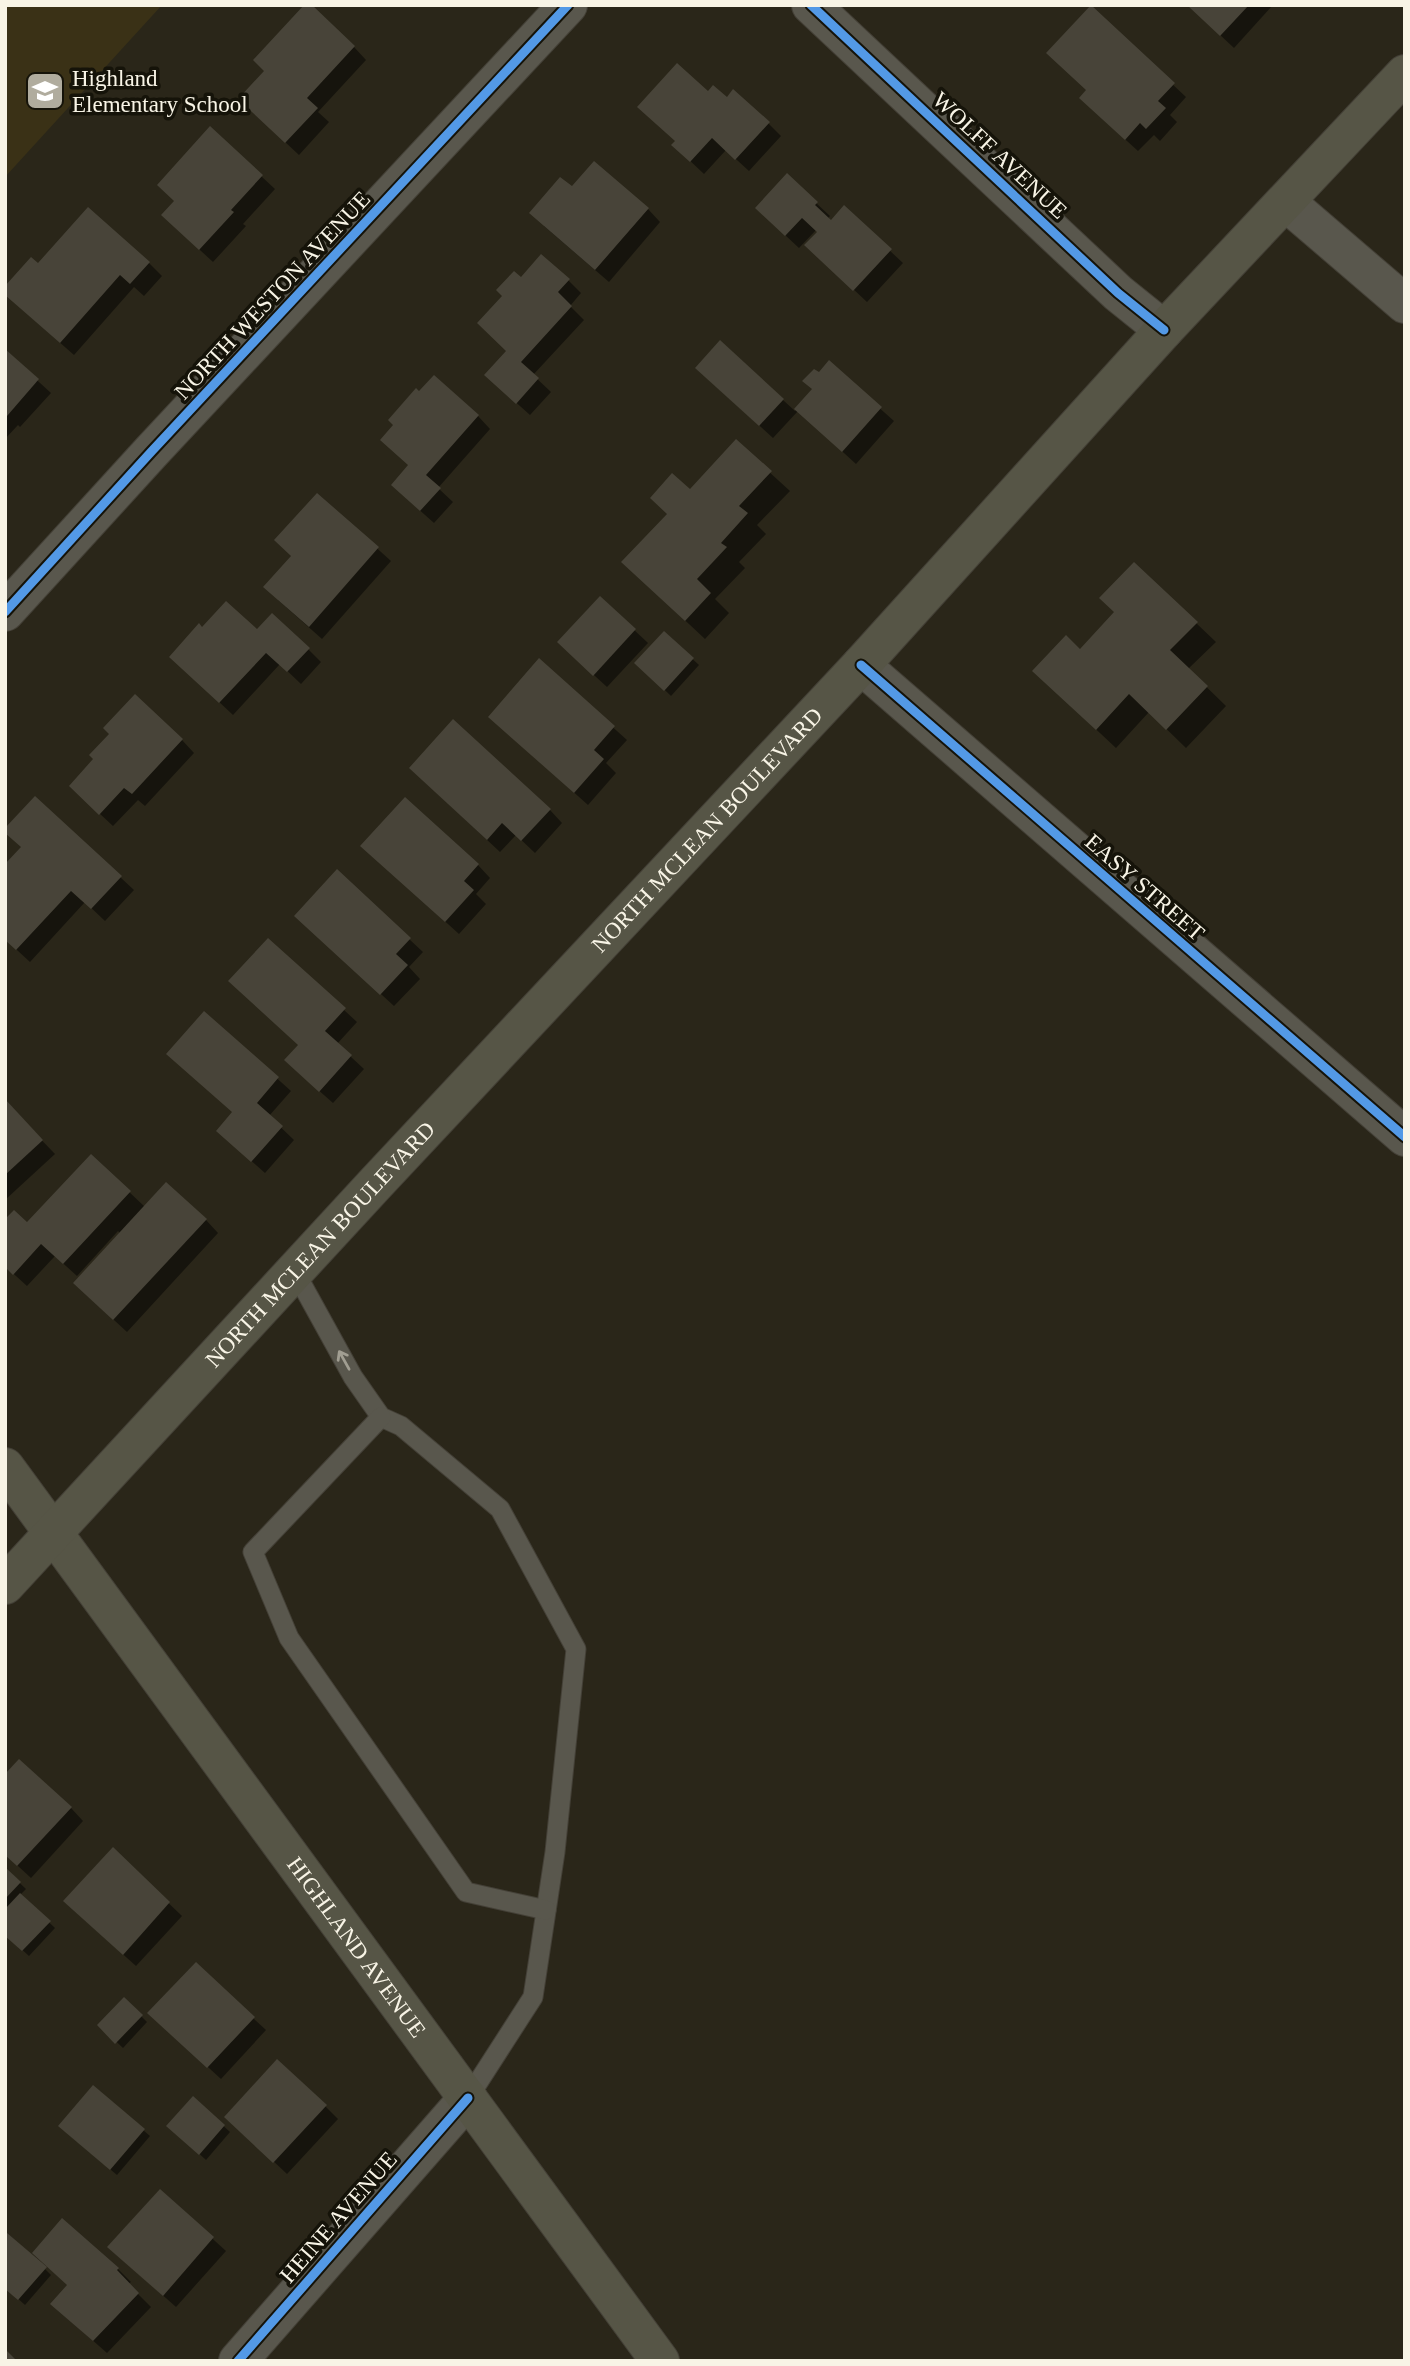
<svg xmlns="http://www.w3.org/2000/svg" width="1410" height="2366" font-family="'Times New Roman',serif">
<rect width="100%" height="100%" fill="#2a2619"/>
<path fill="#3a3116" d="M5,5H162L5,177Z"/>
<g fill="#0007">
<path d="M1188,5H1273L1234,48Z"/>
<path d="M1091,8L1186,97L1170,115L1177,122L1160,141L1154,135L1138,151L1094,111L1088,91Z"/>
<path d="M354,47L366,60L318,112L329,122L299,155L253,112Z"/>
<path d="M727,100L768,123L781,136L749,171L726,150L704,174L686,157Z"/>
<path d="M210,129L275,189L243,224L246,226L213,262L176,228V201Z"/>
<path d="M787,176L830,216L827,219L831,222L844,208L903,263L867,302L820,258L819,232L816,230L799,248L770,221Z"/>
<path d="M572,189L648,209L660,222L609,282L544,226Z"/>
<path d="M149,263L162,276L144,296L134,287L74,355L16,304L38,266Z"/>
<path d="M521,280H568L581,293L570,306L584,320L533,375L551,392L530,415L500,388Z"/>
<path d="M720,342L795,411L814,390L819,374L829,363L894,421L856,464L798,411L773,438L710,381Z"/>
<path d="M5,351L51,393L20,427L18,425L5,439Z"/>
<path d="M419,393L478,416L490,429L438,488L453,502L434,523L406,498Z"/>
<path d="M736,442L790,491L757,525L766,534L739,562L745,568L715,599L729,613L705,639L643,581L690,492Z"/>
<path d="M318,495L391,561L322,639L278,600Z"/>
<path d="M1134,564L1216,642L1188,669L1226,706L1186,748L1149,712L1116,748L1054,690L1116,612Z"/>
<path d="M600,598L648,643L607,687L572,655Z"/>
<path d="M203,629L257,632L308,649L321,662L301,684L280,664L233,715L184,669Z"/>
<path d="M664,633L699,665L671,696L637,663Z"/>
<path d="M539,661L627,740L606,763L616,773L588,805L503,729Z"/>
<path d="M182,740L194,753L145,806L138,800L113,826L84,799Z"/>
<path d="M424,781L550,810L562,823L535,853L516,835L500,852Z"/>
<path d="M35,798L134,890L105,921L85,902L30,962L5,939L23,848Z"/>
<path d="M375,858L478,865L490,878L476,894L486,904L459,934Z"/>
<path d="M337,872L423,952L409,967L420,979L394,1006L309,928Z"/>
<path d="M268,940L357,1022L337,1044L364,1069L333,1103L299,1073L300,1045Z"/>
<path d="M204,1013L291,1091L269,1116L294,1140L265,1173L231,1143L234,1113Z"/>
<path d="M5,1102L55,1154L5,1200Z"/>
<path d="M91,1156L145,1207L206,1220L218,1233L127,1332L88,1296L121,1234L118,1231L77,1276L55,1256L27,1286L5,1266L27,1225Z"/>
<path d="M71,1808L83,1821L31,1878L5,1854Z"/>
<path d="M113,1850L182,1916L136,1966L78,1914Z"/>
<path d="M5,1869L26,1889L20,1895L55,1928L29,1956L5,1934Z"/>
<path d="M124,1999L147,2022L123,2048L99,2025Z"/>
<path d="M253,2018L266,2030L221,2079L163,2026Z"/>
<path d="M93,2087L150,2136L117,2175L66,2132Z"/>
<path d="M193,2098L230,2132L206,2160L169,2126Z"/>
<path d="M325,2106L338,2119L287,2174L239,2129Z"/>
<path d="M160,2191L226,2251L176,2307L123,2260Z"/>
<path d="M62,2221L118,2269L131,2282L128,2284L151,2307L107,2353L65,2316L69,2285Z"/>
<path d="M45,2269L51,2275L25,2305L5,2287Z"/>
</g>
<g fill="#484439">
<path d="M304,5H312L355,46L307,98L318,108L285,143L238,99L264,71L253,60Z"/>
<path d="M1091,5L1175,83L1158,101L1166,108L1146,129L1140,123L1125,140L1079,98L1086,90L1046,53Z"/>
<path d="M1187,5H1249L1220,36Z"/>
<path d="M677,63L708,91L713,85L727,97L733,89L770,122L735,160L712,138L690,162L671,145L675,141L637,107Z"/>
<path d="M210,126L263,175L231,210L234,212L199,250L161,215L174,201L157,185Z"/>
<path d="M594,161L649,208L595,270L529,213L560,177L572,186Z"/>
<path d="M787,173L818,202L815,205L831,220L844,205L892,249L853,291L804,245L817,232L802,218L785,236L755,208Z"/>
<path d="M88,207L150,262L130,284L120,275L60,343L5,295V286L31,257L38,263Z"/>
<path d="M541,254L570,279L558,292L572,306L521,362L539,378L516,404L484,375L506,351L477,323L502,296L496,290L514,271L521,277Z"/>
<path d="M720,340L784,399L759,426L695,368Z"/>
<path d="M5,349L39,379L7,416L5,415Z"/>
<path d="M829,360L882,407L842,452L794,409L812,389L802,381L814,369L819,372Z"/>
<path d="M434,375L479,415L426,475L441,488L420,511L391,485L408,465L380,440L393,425L388,420L416,388L419,391Z"/>
<path d="M736,439L772,471L739,506L748,513L721,543L727,547L697,579L711,593L685,621L621,562L667,514L650,498L672,473L690,489Z"/>
<path d="M317,493L379,547L309,627L263,587L291,556L274,540Z"/>
<path d="M1134,562L1198,622L1170,650L1208,686L1166,730L1129,694L1096,730L1032,671L1066,635L1080,649L1114,612L1099,598Z"/>
<path d="M600,596L636,629L593,676L557,642Z"/>
<path d="M226,601L257,629L272,613L310,648L287,672L266,653L219,703L169,657L199,623L202,627Z"/>
<path d="M664,631L694,658L664,691L634,663Z"/>
<path d="M539,658L615,726L594,750L604,759L574,793L488,717Z"/>
<path d="M135,694L183,739L132,794L124,788L99,815L69,786L93,759L89,755L109,734L103,728Z"/>
<path d="M453,719L551,809L521,841L502,823L487,840L409,768Z"/>
<path d="M35,796L122,876L91,909L71,891L16,950L5,940V864L21,847L5,833V828Z"/>
<path d="M405,797L479,864L464,881L474,890L445,922L360,846Z"/>
<path d="M337,869L411,938L396,954L408,965L380,995L294,916Z"/>
<path d="M268,938L346,1008L325,1031L352,1055L319,1092L284,1060L298,1045L228,981Z"/>
<path d="M204,1011L279,1077L257,1103L283,1126L251,1162L216,1131L232,1112L166,1054Z"/>
<path d="M5,1099L43,1140L5,1175Z"/>
<path d="M91,1154L131,1191L63,1264L41,1244L13,1275L5,1267V1219L14,1210L27,1222Z"/>
<path d="M166,1182L207,1219L113,1320L73,1283Z"/>
<path d="M19,1759L72,1807L17,1866L5,1855V1774Z"/>
<path d="M113,1847L170,1902L123,1955L63,1901Z"/>
<path d="M5,1867L21,1882L5,1899Z"/>
<path d="M20,1893L51,1921L22,1951L5,1936V1909Z"/>
<path d="M196,1962L255,2017L207,2068L147,2013Z"/>
<path d="M124,1997L143,2015L115,2044L97,2025Z"/>
<path d="M277,2059L327,2105L273,2163L224,2117Z"/>
<path d="M93,2085L145,2129L110,2170L58,2126Z"/>
<path d="M193,2096L225,2125L199,2155L166,2126Z"/>
<path d="M160,2189L214,2237L163,2296L107,2247Z"/>
<path d="M62,2218L119,2268L117,2270L139,2293L93,2341L50,2304L67,2285L32,2253Z"/>
<path d="M7,2233L47,2267L18,2300L5,2289V2235Z"/>
<path d="M5,2349L17,2361H5Z"/>
</g>
<g fill="none" stroke-linecap="round" stroke-linejoin="round">
<defs>
<g id="lane">
<path d="M295,1272L353,1377L381,1417L401,1426L500,1509L576,1649L555,1852L533,1997L468,2098"/>
<path d="M381,1417L253,1552L289,1638L466,1892L546,1910"/>
</g>
<g id="street">
<path d="M811,5L1118,293L1164,330"/>
<path d="M1286,202L1405,304"/>
<path d="M5,612L151,452L568,5"/>
<path d="M861,665L1405,1137"/>
<path d="M238,2361L468,2098"/>
</g>
<g id="secondary">
<path id="s1" d="M5,1467L660,2361"/>
<path id="s2" d="M5,1585L376,1183L861,665L1164,330L1405,74"/>
</g>
</defs>
<use href="#lane" stroke="#444037" stroke-width="21"/>
<use href="#street" stroke="#444037" stroke-width="40"/>
<use href="#secondary" stroke="#444037" stroke-width="40"/>
<use href="#lane" stroke="#59574d" stroke-width="19"/>
<use href="#street" stroke="#59574d" stroke-width="38"/>
<use href="#secondary" stroke="#565546" stroke-width="38"/>
<defs>
<g id="cycleway">
<path d="M811,5L1118,293L1164,330"/>
<path d="M5,612L151,452L568,5"/>
<path d="M861,665L1405,1137"/>
<path d="M238,2361L468,2098"/>
</g>
</defs>
<use href="#cycleway" stroke="#151309" stroke-width="13"/>
<use href="#cycleway" stroke="#5399e6" stroke-width="9"/>
</g>
<defs><path id="oneway-shaft" d="M-6 0H5M1.5-3L5.5 0L1.5 3" fill="none" stroke-width="1.6" stroke-linecap="round" stroke-linejoin="round" transform="scale(1.75)"/></defs>
<use stroke="#a19e92" href="#oneway-shaft" transform="translate(344 1360) rotate(-119)"/>
<defs>
<symbol id="school-square" viewBox="-11 -11 22 22"><rect x="-9" y="-9" width="18" height="18" rx="4" fill="#b0ac9e" stroke="#151309"/><path d="M0-5L7-2L0 1L-7-2ZM-4 1L0 2.5L4 1V4Q0 6-4 4Z" fill="#fff"/></symbol>
</defs>
<g fill-rule="evenodd">
<use href="#school-square" x="23" y="69" width="44" height="44"/>
</g>
<g text-anchor="middle" stroke-width="7" stroke-linejoin="round" paint-order="stroke">
<g font-size="23" fill="#f8f4e6" stroke="#151309" text-anchor="start">
<text x="72" y="86">Highland<tspan x="72" dy="26">Elementary School</tspan></text>
</g>
<g font-size="23" fill="#f8f4e6" stroke="#151309">
<text transform="translate(1000 155) rotate(43)" y="8">WOLFF AVENUE</text>
<text transform="translate(272 295) rotate(-47)" y="8">NORTH WESTON AVENUE</text>
<text dy="8" stroke="none"><textPath href="#s2" startOffset="1031">NORTH MCLEAN BOULEVARD</textPath></text>
<text transform="translate(1145 887) rotate(41)" y="8">EASY STREET</text>
<text dy="8" stroke="none"><textPath href="#s2" startOffset="464">NORTH MCLEAN BOULEVARD</textPath></text>
<text dy="8" stroke="none"><textPath href="#s1" startOffset="595">HIGHLAND AVENUE</textPath></text>
<text transform="translate(338 2217) rotate(-49)" y="8">HEINE AVENUE</text>
</g>
</g>
<rect width="1410" height="2366" fill="none" stroke="#f8f4e6" stroke-width="14"/>
</svg>
